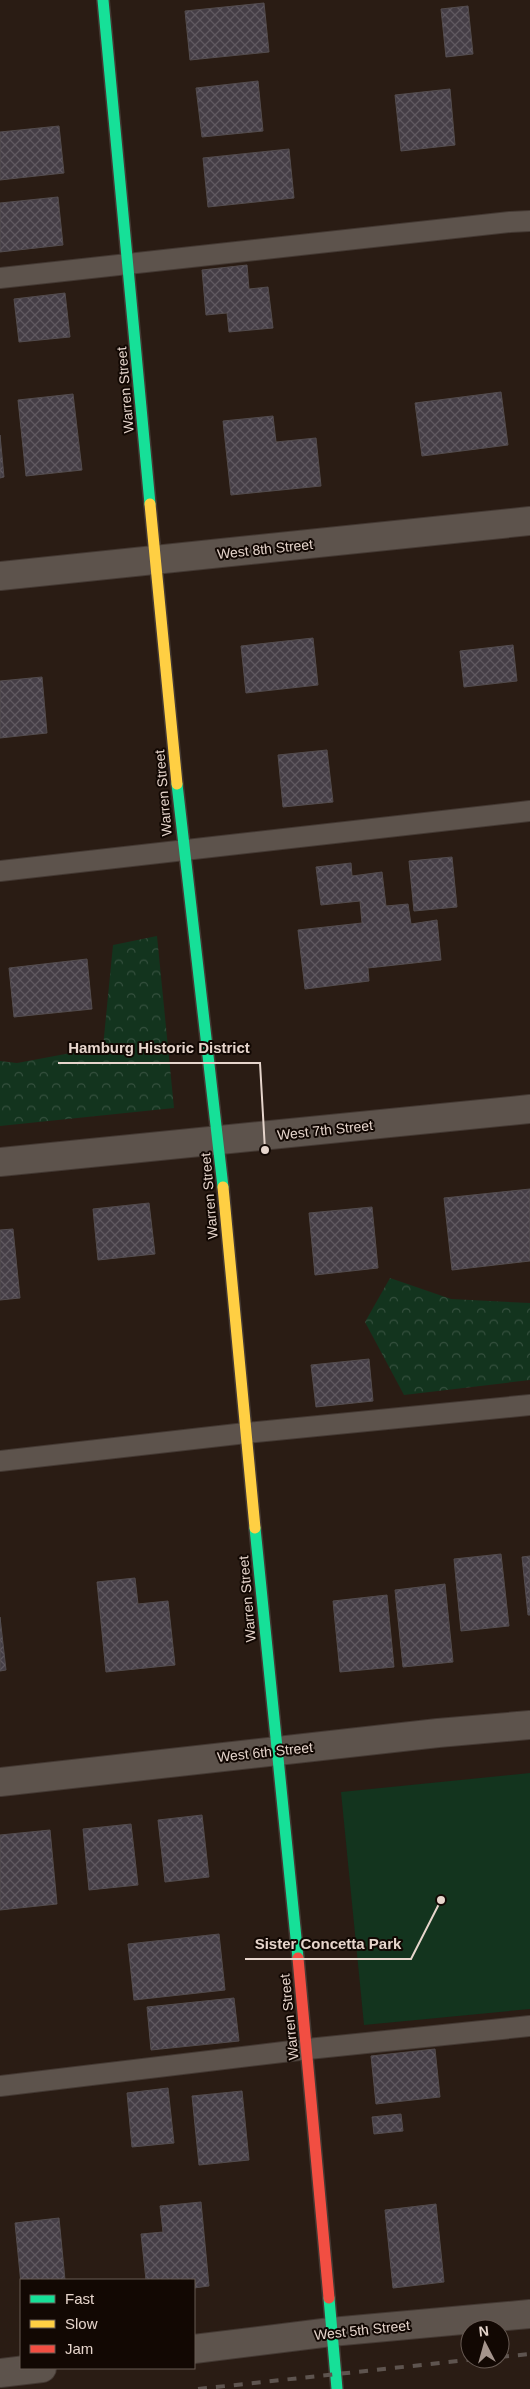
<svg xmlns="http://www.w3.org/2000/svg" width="530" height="2389" font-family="Arial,sans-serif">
<defs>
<pattern id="forest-crowns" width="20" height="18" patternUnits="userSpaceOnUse" patternTransform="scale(1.25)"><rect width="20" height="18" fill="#13341e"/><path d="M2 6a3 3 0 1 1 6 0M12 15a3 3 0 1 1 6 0" fill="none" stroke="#35503e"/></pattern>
<pattern id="building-cross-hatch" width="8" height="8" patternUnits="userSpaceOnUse" patternTransform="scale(1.25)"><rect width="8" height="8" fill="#453e46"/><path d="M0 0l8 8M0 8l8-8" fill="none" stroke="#605960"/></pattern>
</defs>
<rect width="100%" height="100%" fill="#2a1c14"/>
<g fill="url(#forest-crowns)">
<path d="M157,936L174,1108L0,1126V1061L17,1063L103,1047L113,945Z"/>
<path d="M390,1278L451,1299L530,1303V1380L404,1395L365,1322Z"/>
</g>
<path fill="#13341e" d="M530,1773V2009L364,2025L341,1792Z"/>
<g fill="url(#building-cross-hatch)" stroke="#534c4e">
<path d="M264,3L269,52L190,60L185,11Z"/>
<path d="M468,6L473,54L446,57L441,9Z"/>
<path d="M258,81L263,131L202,137L196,88Z"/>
<path d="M450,89L455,145L401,151L395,95Z"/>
<path d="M59,126L64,173L0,180V132Z"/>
<path d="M289,149L294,198L208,207L203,158Z"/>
<path d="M58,197L63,245L0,252V203Z"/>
<path d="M247,265L249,289L268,287L273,328L229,332L227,313L206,315L202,270Z"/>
<path d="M65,293L70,337L19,342L14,299Z"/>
<path d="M501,392L508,445L422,456L415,403Z"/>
<path d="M73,394L82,470L26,476L18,400Z"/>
<path d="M273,416L276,442L316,438L321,486L231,495L223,421Z"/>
<path d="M0,435L4,477L0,478Z"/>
<path d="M313,638L318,685L246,693L241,646Z"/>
<path d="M513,645L517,681L464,687L460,651Z"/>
<path d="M42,677L47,733L0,738V681Z"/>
<path d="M327,750L333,802L283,807L278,755Z"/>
<path d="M452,857L457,907L414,911L409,861Z"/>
<path d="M351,863L352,876L382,872L386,906L408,904L411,924L437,920L441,960L368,968L369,981L305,989L298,930L362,923L360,901L321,905L316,867Z"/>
<path d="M87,959L92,1009L14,1017L9,968Z"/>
<path d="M530,1189V1261L452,1270L444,1198Z"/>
<path d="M149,1203L155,1254L98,1260L93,1209Z"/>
<path d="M372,1207L378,1268L315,1275L309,1213Z"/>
<path d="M13,1229L20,1298L0,1300V1230Z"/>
<path d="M369,1359L373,1401L316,1407L311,1365Z"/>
<path d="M501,1554L509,1626L461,1631L454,1559Z"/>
<path d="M530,1556V1615H528L522,1557Z"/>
<path d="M135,1578L138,1604L168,1601L175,1665L106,1672L97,1582Z"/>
<path d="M445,1584L453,1662L403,1667L395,1590Z"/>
<path d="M387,1595L394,1667L340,1672L333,1601Z"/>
<path d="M0,1617L6,1670L0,1671Z"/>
<path d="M202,1815L209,1877L165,1882L158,1820Z"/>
<path d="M131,1824L138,1885L89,1890L83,1829Z"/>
<path d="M50,1830L57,1904L0,1910V1835Z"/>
<path d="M219,1934L225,1990L134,2000L128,1944Z"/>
<path d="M234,1998L239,2041L151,2050L147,2007Z"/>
<path d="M435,2049L440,2097L376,2104L371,2056Z"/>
<path d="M168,2088L174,2143L132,2147L127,2093Z"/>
<path d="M242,2091L249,2160L199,2165L192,2096Z"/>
<path d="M401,2114L403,2131L374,2134L372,2117Z"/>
<path d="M201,2202L209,2286L194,2288V2280H146L141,2234L163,2232L160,2206Z"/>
<path d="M436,2204L444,2282L393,2288L385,2210Z"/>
<path d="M59,2218L65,2280H21V2284L15,2223Z"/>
</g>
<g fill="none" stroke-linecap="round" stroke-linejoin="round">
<defs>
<g id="lane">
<path d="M0,278L510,222L530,221"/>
<path d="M0,871L530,811"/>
<path d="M0,1461L246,1433L530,1405"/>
<path d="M0,2086L308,2049L530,2026"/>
</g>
<g id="street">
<path d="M0,576L530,521"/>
<path d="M0,1162L530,1109"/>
<path d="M0,1782L438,1733L530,1725"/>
<path d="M194,2349L331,2332L530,2314"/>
<path d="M0,2373L42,2368"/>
</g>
<g id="fast">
<path d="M103,0L150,504"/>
<path d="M177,784L223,1187"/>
<path d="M255,1528L298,1958"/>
<path d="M329,2298L337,2389"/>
</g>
<g id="slow">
<path d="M150,504L177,784"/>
<path d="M223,1187L255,1528"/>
</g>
<path id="jam" d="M298,1958L329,2298"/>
</defs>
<use href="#lane" stroke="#443933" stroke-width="22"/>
<use href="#street" stroke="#443933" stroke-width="30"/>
<use href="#fast" stroke="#443933" stroke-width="14"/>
<use href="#slow" stroke="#443933" stroke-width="14"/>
<use href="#jam" stroke="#443933" stroke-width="14"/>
<use href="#lane" stroke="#5d534c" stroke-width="20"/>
<use href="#street" stroke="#5d534c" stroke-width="28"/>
<use href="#fast" stroke="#16e098" stroke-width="11"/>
<use href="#slow" stroke="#ffcf43" stroke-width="11"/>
<use href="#jam" stroke="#f24e42" stroke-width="11"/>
<g stroke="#5e544f" stroke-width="4" stroke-dasharray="9 9" stroke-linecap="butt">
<path d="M500,2357L530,2354"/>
<path d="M198,2389L477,2359"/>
</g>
</g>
<g text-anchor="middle" stroke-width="4" stroke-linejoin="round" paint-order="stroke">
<g font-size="14" fill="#e6d5cc" stroke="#120803">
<text transform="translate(125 390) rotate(-95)" y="5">Warren Street</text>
<text transform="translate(265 549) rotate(-6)" y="5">West 8th Street</text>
<text transform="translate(163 793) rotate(-95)" y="5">Warren Street</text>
<text transform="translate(325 1130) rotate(-6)" y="5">West 7th Street</text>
<text transform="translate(209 1196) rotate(-95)" y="5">Warren Street</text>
<text transform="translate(247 1599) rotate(-95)" y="5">Warren Street</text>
<text transform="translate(265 1752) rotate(-6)" y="5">West 6th Street</text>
<text transform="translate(289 2017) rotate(-96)" y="5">Warren Street</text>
<text transform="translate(362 2330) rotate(-6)" y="5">West 5th Street</text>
</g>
</g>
<path fill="none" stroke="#e6d5cc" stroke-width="2" d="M265 1150L260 1063H58M441 1900L411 1959H245"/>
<g fill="#e6d5cc" stroke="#120803" stroke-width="2">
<circle cx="265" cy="1150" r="5"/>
<circle cx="441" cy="1900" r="5"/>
</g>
<g font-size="15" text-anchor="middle" font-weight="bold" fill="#e6d5cc" stroke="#120803" stroke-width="4" stroke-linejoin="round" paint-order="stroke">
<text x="159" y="1053">Hamburg Historic District</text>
<text x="328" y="1949">Sister Concetta Park</text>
</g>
<rect x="20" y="2279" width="175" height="90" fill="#120803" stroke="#675a53"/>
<rect x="30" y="2295" width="25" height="8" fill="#16e098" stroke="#675a53"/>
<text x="65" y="2304" font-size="15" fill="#e6d5cc">Fast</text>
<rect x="30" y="2320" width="25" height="8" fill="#ffcf43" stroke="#675a53"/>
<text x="65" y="2329" font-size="15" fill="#e6d5cc">Slow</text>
<rect x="30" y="2345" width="25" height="8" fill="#f24e42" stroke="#675a53"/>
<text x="65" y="2354" font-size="15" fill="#e6d5cc">Jam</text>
<g transform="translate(485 2344) rotate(354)"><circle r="24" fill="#120803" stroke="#675a53"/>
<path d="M0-4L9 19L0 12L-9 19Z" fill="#a4948c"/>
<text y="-8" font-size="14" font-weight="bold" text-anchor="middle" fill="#e6d5cc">N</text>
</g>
</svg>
